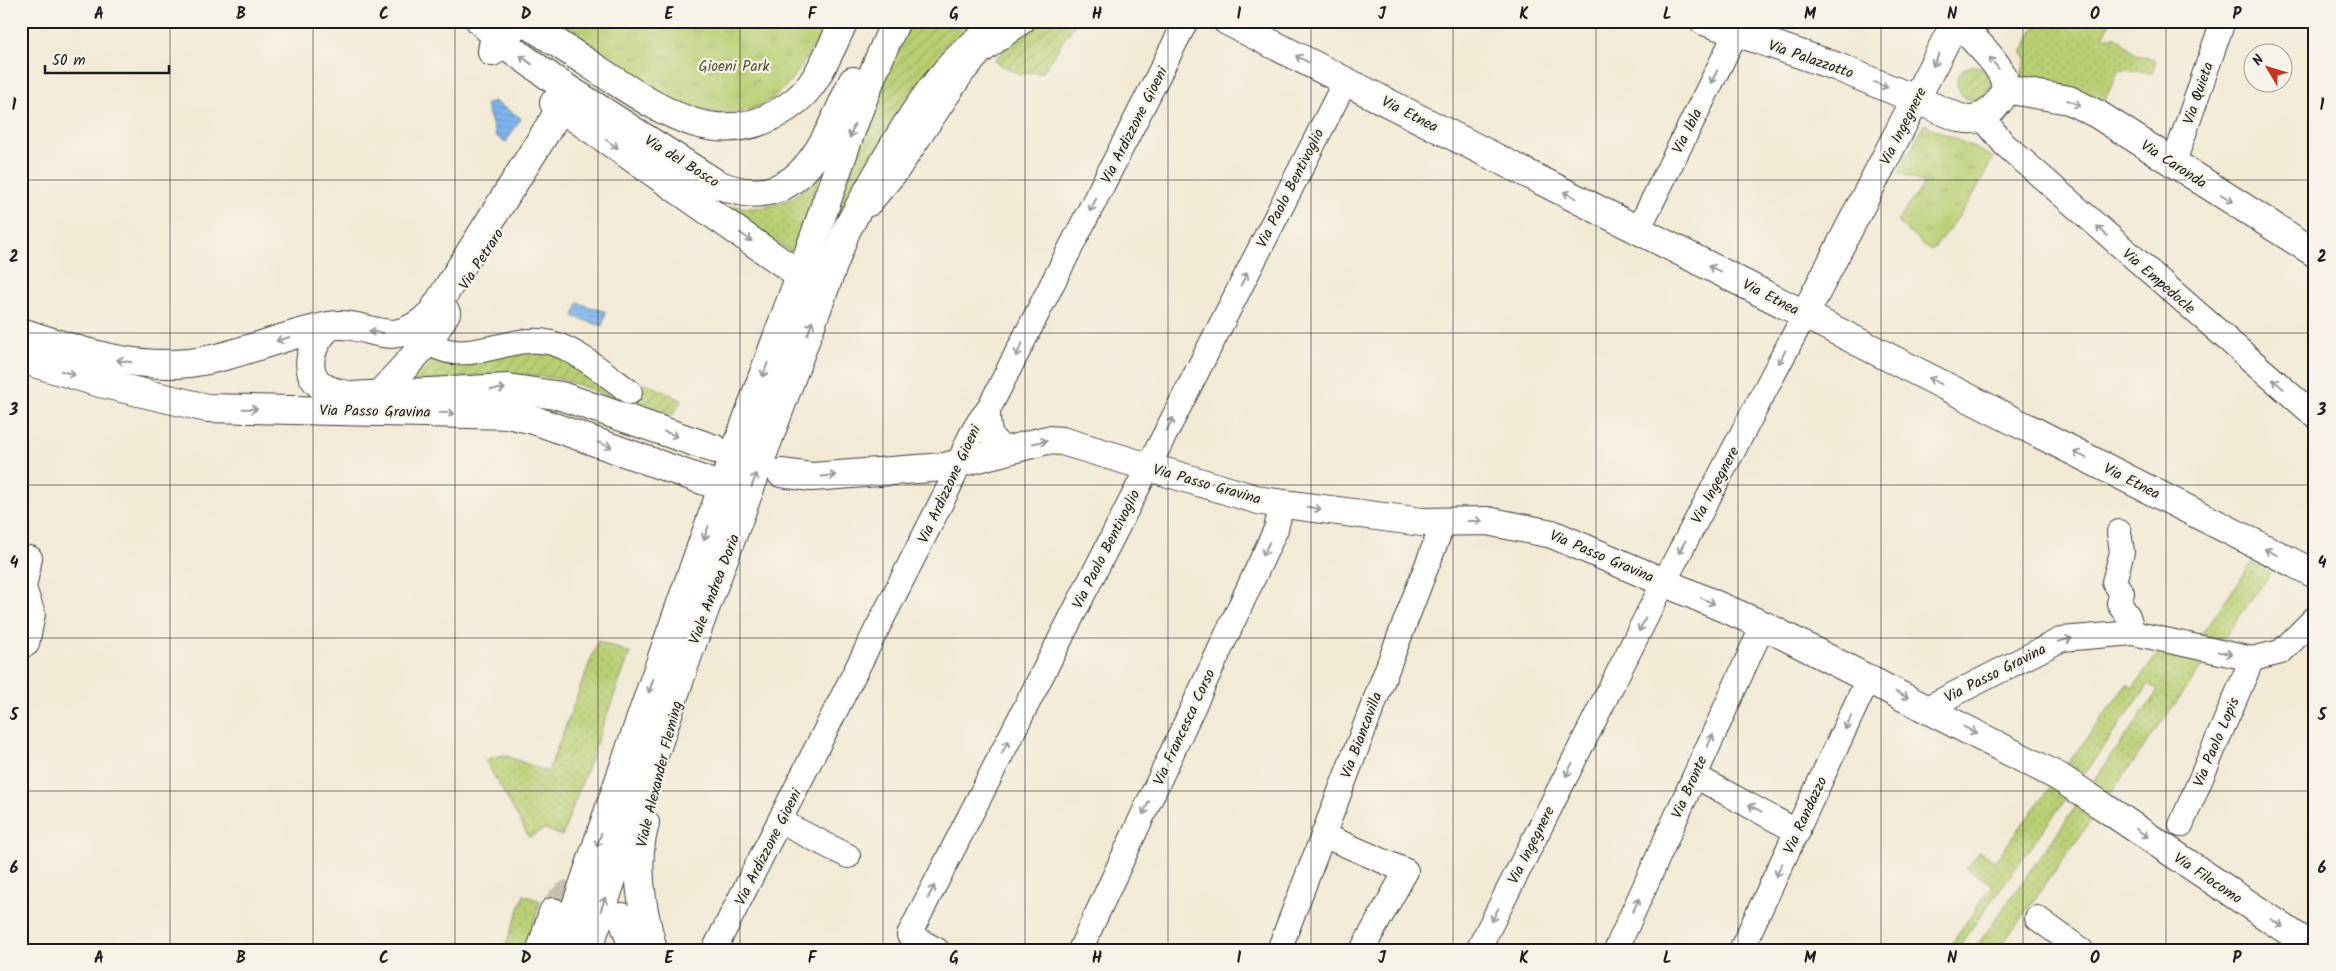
<svg xmlns="http://www.w3.org/2000/svg" width="2336" height="971" font-family="Kalam,sans-serif">
<defs>
<pattern id="grass-dots" width="8" height="8" patternUnits="userSpaceOnUse" patternTransform="scale(1.25)"><rect width="8" height="8" fill="#b9cf73"/><path d="M2 2h.1M6 6h.1" fill="none" stroke="#9eb163" stroke-width="1.8" stroke-linecap="round"/></pattern>
<pattern id="park-tufts" width="24" height="20" patternUnits="userSpaceOnUse" patternTransform="scale(1.25)"><rect width="24" height="20" fill="#b9cf73"/><path d="M3 7l-1-3M5 7V3M7 7l1-3M15 17l-1-3M17 17v-4M19 17l1-3" fill="none" stroke="#9eb163"/></pattern>
<pattern id="garden-furrows" width="10" height="10" patternUnits="userSpaceOnUse" patternTransform="scale(1.25)"><rect width="10" height="10" fill="#b9cf73"/><path d="M-1 1l2-2M0 10L10 0M9 11l2-2" fill="none" stroke="#9eb163"/></pattern>
<pattern id="water-rules" width="6" height="5" patternUnits="userSpaceOnUse" patternTransform="scale(1.25)"><rect width="6" height="5" fill="#7db6ee"/><path d="M0 2.5h6" fill="none" stroke="#6b9ccc"/></pattern>
</defs>
<rect width="100%" height="100%" fill="#f7f3e8"/>
<filter id="ink" filterUnits="userSpaceOnUse"><feTurbulence type="fractalNoise" baseFrequency=".02" numOctaves="2"/><feDisplacementMap in="SourceGraphic" scale="10" xChannelSelector="R" yChannelSelector="G"/><feConvolveMatrix kernelMatrix="1 2 1 2 8 2 1 2 1" color-interpolation-filters="sRGB"/></filter>
<filter id="wash" filterUnits="userSpaceOnUse"><feTurbulence type="fractalNoise" baseFrequency=".0096" numOctaves="4" result="noise"/><feDisplacementMap in="SourceGraphic" scale="20" xChannelSelector="R" yChannelSelector="G"/><feGaussianBlur stdDeviation="1.12" result="paint"/><feColorMatrix in="noise" values="0 0 0 0 0 0 0 0 0 0 0 0 0 0 0 0 0 1.4 0 .05"/><feComposite in="paint" operator="in"/></filter>
<g filter="url(#wash)">
<rect width="100%" height="100%" fill="#f2ead5"/>
<g fill="url(#grass-dots)" stroke="#6a7648">
<path d="M2038,21H2111L2103,37H2117L2135,54L2156,61L2152,72L2119,70L2102,106L2020,79L2026,59L2022,53Z"/>
<path d="M820,175L793,253L730,212L733,205C766,215 798,199 820,175Z"/>
<path d="M2252,563L2271,573L2223,639L2201,635Z"/>
<path d="M598,641L630,653L562,836L545,829L529,837L485,760L504,755L548,772Z"/>
<path d="M2157,655L2205,662L1998,950H1974L2158,691L2149,684L1956,950H1947L1993,885L1967,869L1979,852L1995,861L2127,684L2133,688Z"/>
<path d="M524,895L540,901L526,950H504Z"/>
</g>
<g fill="url(#park-tufts)" stroke="#6a7648">
<path d="M552,21H827C788,97 758,136 669,98Z"/>
<path d="M1924,124L1995,158C1987,166 1985,175 1979,185C1965,209 1949,231 1931,251L1897,222L1924,184L1899,172Z"/>
</g>
<g fill="url(#garden-furrows)" stroke="#6a7648">
<path d="M907,21H941L951,27L973,28L815,276L868,116Z"/>
<path d="M1043,21H1077L1042,73L1026,72L1021,75L994,61C1008,45 1024,31 1043,21Z"/>
<circle cx="1974" cy="83" r="17"/>
<path d="M517,351L551,353L570,361L634,400L645,383L682,400L673,414L666,416C630,409 597,389 562,380C512,368 457,379 406,383L428,353Z"/>
</g>
<g fill="url(#water-rules)" stroke="#4c6985">
<path d="M493,101L521,118L506,142L496,136L486,105Z"/>
<path d="M578,303L606,312L602,326L574,317Z"/>
</g>
</g>
<g filter="url(#ink)">
<g fill="none" stroke-linecap="round" stroke-linejoin="round">
<path stroke="#c7c1b0" stroke-width="28" stroke-dasharray="28 14" stroke-linecap="butt" d="M553,912C562,893 581,884 601,892"/>
<defs>
<g id="minor">
<path d="M1982,117L2004,144L2315,416"/>
<path d="M2173,165L2223,21"/>
<path d="M869,204L896,172L963,72L981,52L1023,21"/>
<path d="M1638,230L1736,33"/>
<path d="M430,339L433,345C470,367 511,332 552,343C577,350 608,376 630,392"/>
<path d="M988,410C988,430 989,439 1006,450"/>
<path d="M2119,532L2122,552L2114,582L2122,593L2119,603L2128,616L2133,633"/>
<path d="M27,644L33,614L24,588L30,558"/>
<path d="M1927,708L2062,639L2133,633L2252,659L2281,652L2315,618"/>
<path d="M1695,776L1798,832"/>
<path d="M781,822L848,856"/>
<path d="M2181,825L2252,659"/>
<path d="M1323,835L1406,871L1362,950"/>
<path d="M2037,918L2081,950"/>
<path d="M714,950L949,487C961,461 968,432 988,410L1186,21"/>
<path d="M937,950L909,935L1345,82"/>
<path d="M1080,950L1276,529L1282,504"/>
<path d="M1279,950L1444,521"/>
<path d="M1478,950L1664,582L1805,314"/>
<path d="M1616,950L1763,625"/>
<path d="M1741,950L1868,679"/>
</g>
<g id="major">
<path d="M480,21L507,46L557,82L717,184C800,219 825,140 853,81"/>
<path d="M523,21C553,40 583,60 612,79C662,111 716,148 776,114C789,107 802,97 811,85C824,66 834,42 844,21"/>
<path d="M1227,21L2315,574"/>
<path d="M1704,21L1835,66L1960,118C1974,121 1986,118 1995,106C1999,102 2003,96 2005,90C2009,70 1969,35 1956,21"/>
<path d="M492,52C493,32 510,25 528,24"/>
<path d="M2005,89L2069,100L2097,114L2315,253"/>
<path d="M554,103L800,275"/>
<path d="M1805,314L1956,21"/>
<path d="M330,326C313,340 299,371 323,387C331,392 341,393 350,396L508,388L561,396L715,449"/>
<path d="M21,332C76,350 130,369 189,363C237,357 282,335 329,326C371,319 389,355 432,313L561,108L582,105L595,106"/>
<path d="M21,359L100,383L207,408L512,415L534,420L722,487"/>
<path d="M379,395L430,339L446,313"/>
<path d="M781,473L812,477L944,467L1047,440L1062,441L1262,501L1422,522L1487,521L1552,534L1763,625L2059,777"/>
<path d="M2101,805L2315,949"/>
<path d="M645,823C633,864 642,909 653,950"/>
<path d="M622,917L634,950"/>
<path d="M541,950L553,912"/>
<path d="M561,950C638,724 716,499 800,276C832,191 857,103 896,21"/>
<path d="M588,950L689,652L846,231C877,174 921,89 970,47C981,37 995,30 1008,21"/>
</g>
</defs>
<use href="#minor" stroke="#3c3b38" stroke-width="26"/>
<use href="#major" stroke="#3c3b38" stroke-width="30"/>
<use href="#minor" stroke="#fff" stroke-width="24"/>
<use href="#major" stroke="#fff" stroke-width="28"/>
<defs>
<path id="major-bridge" d="M2059,777L2101,805"/>
</defs>
<use href="#major-bridge" stroke="#3c3b38" stroke-width="30" stroke-linecap="butt"/>
<use href="#major-bridge" stroke="#fff" stroke-width="28"/>
</g>
<defs><path id="oneway-shaft" d="M-6 0H5M1.5-3L5.5 0L1.5 3" fill="none" stroke-width="1.6" stroke-linecap="round" stroke-linejoin="round" transform="scale(1.25)"/></defs>
<g stroke="#999">
<use href="#oneway-shaft" transform="translate(1302 59) rotate(-153)"/>
<use href="#oneway-shaft" transform="translate(526 60) rotate(-144)"/>
<use href="#oneway-shaft" transform="translate(1936 60) rotate(117)"/>
<use href="#oneway-shaft" transform="translate(1994 63) rotate(-129)"/>
<use href="#oneway-shaft" transform="translate(1714 77) rotate(117)"/>
<use href="#oneway-shaft" transform="translate(1881 85) rotate(22)"/>
<use href="#oneway-shaft" transform="translate(2074 103) rotate(25)"/>
<use href="#oneway-shaft" transform="translate(852 131) rotate(108)"/>
<use href="#oneway-shaft" transform="translate(612 144) rotate(35)"/>
<use href="#oneway-shaft" transform="translate(1570 195) rotate(-153)"/>
<use href="#oneway-shaft" transform="translate(2227 198) rotate(32)"/>
<use href="#oneway-shaft" transform="translate(1093 205) rotate(117)"/>
<use href="#oneway-shaft" transform="translate(2102 231) rotate(-138)"/>
<use href="#oneway-shaft" transform="translate(746 237) rotate(35)"/>
<use href="#oneway-shaft" transform="translate(1715 269) rotate(-153)"/>
<use href="#oneway-shaft" transform="translate(1244 279) rotate(-63)"/>
<use href="#oneway-shaft" transform="translate(810 328) rotate(-70)"/>
<use href="#oneway-shaft" transform="translate(376 332) rotate(-173)"/>
<use href="#oneway-shaft" transform="translate(283 339) rotate(162)"/>
<use href="#oneway-shaft" transform="translate(1019 350) rotate(117)"/>
<use href="#oneway-shaft" transform="translate(1782 357) rotate(118)"/>
<use href="#oneway-shaft" transform="translate(124 361) rotate(-170)"/>
<use href="#oneway-shaft" transform="translate(765 370) rotate(110)"/>
<use href="#oneway-shaft" transform="translate(68 373) rotate(17)"/>
<use href="#oneway-shaft" transform="translate(1935 381) rotate(-153)"/>
<use href="#oneway-shaft" transform="translate(2278 384) rotate(-139)"/>
<use href="#oneway-shaft" transform="translate(498 389) rotate(-3)"/>
<use href="#oneway-shaft" transform="translate(250 409) rotate(1)"/>
<use href="#oneway-shaft" transform="translate(447 413) rotate(1)"/>
<use href="#oneway-shaft" transform="translate(1170 424) rotate(-63)"/>
<use href="#oneway-shaft" transform="translate(671 434) rotate(19)"/>
<use href="#oneway-shaft" transform="translate(1040 442) rotate(-12)"/>
<use href="#oneway-shaft" transform="translate(605 445) rotate(20)"/>
<use href="#oneway-shaft" transform="translate(2080 455) rotate(-153)"/>
<use href="#oneway-shaft" transform="translate(829 476) rotate(-4)"/>
<use href="#oneway-shaft" transform="translate(754 480) rotate(-70)"/>
<use href="#oneway-shaft" transform="translate(1314 508) rotate(9)"/>
<use href="#oneway-shaft" transform="translate(1475 521)"/>
<use href="#oneway-shaft" transform="translate(706 533) rotate(110)"/>
<use href="#oneway-shaft" transform="translate(1682 547) rotate(118)"/>
<use href="#oneway-shaft" transform="translate(1266 549) rotate(115)"/>
<use href="#oneway-shaft" transform="translate(2271 552) rotate(-153)"/>
<use href="#oneway-shaft" transform="translate(1708 601) rotate(24)"/>
<use href="#oneway-shaft" transform="translate(1642 625) rotate(117)"/>
<use href="#oneway-shaft" transform="translate(2065 640) rotate(-13)"/>
<use href="#oneway-shaft" transform="translate(2225 653) rotate(12)"/>
<use href="#oneway-shaft" transform="translate(651 686) rotate(109)"/>
<use href="#oneway-shaft" transform="translate(1902 695) rotate(26)"/>
<use href="#oneway-shaft" transform="translate(1848 723) rotate(114)"/>
<use href="#oneway-shaft" transform="translate(1970 730) rotate(27)"/>
<use href="#oneway-shaft" transform="translate(1710 741) rotate(-66)"/>
<use href="#oneway-shaft" transform="translate(1005 747) rotate(-63)"/>
<use href="#oneway-shaft" transform="translate(1569 770) rotate(117)"/>
<use href="#oneway-shaft" transform="translate(1146 808) rotate(115)"/>
<use href="#oneway-shaft" transform="translate(1755 808) rotate(-152)"/>
<use href="#oneway-shaft" transform="translate(2142 833) rotate(35)"/>
<use href="#oneway-shaft" transform="translate(599 840) rotate(109)"/>
<use href="#oneway-shaft" transform="translate(1779 870) rotate(116)"/>
<use href="#oneway-shaft" transform="translate(931 892) rotate(-63)"/>
<use href="#oneway-shaft" transform="translate(603 904) rotate(-71)"/>
<use href="#oneway-shaft" transform="translate(1636 905) rotate(-66)"/>
<use href="#oneway-shaft" transform="translate(1495 915) rotate(117)"/>
<use href="#oneway-shaft" transform="translate(2277 923) rotate(33)"/>
</g>
</g>
<path fill="none" stroke="#1c1c1c" stroke-width="1" stroke-opacity="0.55" d="M170,21V950M313,21V950M455,21V950M598,21V950M740,21V950M883,21V950M1025,21V950M1168,21V950M1311,21V950M1453,21V950M1596,21V950M1738,21V950M1881,21V950M2023,21V950M2166,21V950M21,180H2315M21,333H2315M21,485H2315M21,638H2315M21,791H2315"/>
<g text-anchor="middle" stroke-width="4.5" stroke-linejoin="round" paint-order="stroke">
<g font-size="15" fill="#1c1c1c" stroke="#f7f3e8">
<text transform="translate(1811 59) rotate(19)" y="5">Via Palazzotto</text>
<text transform="translate(2198 93) rotate(-71)" y="5">Via Quieta</text>
<text transform="translate(1410 114) rotate(27)" y="5">Via Etnea</text>
<text transform="translate(1134 125) rotate(-63)" y="5">Via Ardizzone Gioeni</text>
<text transform="translate(1903 126) rotate(-63)" y="5">Via Ingegnere</text>
<text transform="translate(1687 131) rotate(-63)" y="5">Via Ibla</text>
<text transform="translate(682 161) rotate(32)" y="5">Via del Bosco</text>
<text transform="translate(2174 164) rotate(33)" y="5">Via Caronda</text>
<text transform="translate(1290 188) rotate(-63)" y="5">Via Paolo Bentivoglio</text>
<text transform="translate(481 259) rotate(-57)" y="5">Via Petraro</text>
<text transform="translate(2159 281) rotate(41)" y="5">Via Empedocle</text>
<text transform="translate(1771 297) rotate(27)" y="5">Via Etnea</text>
<text transform="translate(375 411) rotate(1)" y="5">Via Passo Gravina</text>
<text transform="translate(2132 481) rotate(27)" y="5">Via Etnea</text>
<text transform="translate(949 484) rotate(-65)" y="5">Via Ardizzone Gioeni</text>
<text transform="translate(1207 484) rotate(16)" y="5">Via Passo Gravina</text>
<text transform="translate(1715 485) rotate(-62)" y="5">Via Ingegnere</text>
<text transform="translate(1106 549) rotate(-63)" y="5">Via Paolo Bentivoglio</text>
<text transform="translate(1602 556) rotate(23)" y="5">Via Passo Gravina</text>
<text transform="translate(714 589) rotate(-69)" y="5">Viale Andrea Doria</text>
<text transform="translate(1995 673) rotate(-27)" y="5">Via Passo Gravina</text>
<text transform="translate(1184 727) rotate(-65)" y="5">Via Francesca Corso</text>
<text transform="translate(1361 735) rotate(-69)" y="5">Via Biancavilla</text>
<text transform="translate(2216 742) rotate(-67)" y="5">Via Paolo Lopis</text>
<text transform="translate(659 774) rotate(-76)" y="5">Viale Alexander Fleming</text>
<text transform="translate(1689 787) rotate(-66)" y="5">Via Bronte</text>
<text transform="translate(1805 815) rotate(-65)" y="5">Via Randazzo</text>
<text transform="translate(1531 845) rotate(-63)" y="5">Via Ingegnere</text>
<text transform="translate(768 847) rotate(-63)" y="5">Via Ardizzone Gioeni</text>
<text transform="translate(2208 878) rotate(34)" y="5">Via Filocomo</text>
</g>
<g font-size="15" fill="#4b5236" stroke="#f7f3e8">
<text x="734" y="71">Gioeni Park</text>
</g>
</g>
<rect width="2336" height="971" fill="none" stroke="#f7f3e8" stroke-width="55"/>
<g transform="translate(2268 68) rotate(308)"><circle r="24" fill="#f7f3e8" stroke="#9f9d96"/>
<path d="M0-4L9 19L0 12L-9 19Z" fill="#c8321e"/>
<text y="-8" font-size="14" font-weight="bold" text-anchor="middle" fill="#1c1c1c">N</text>
</g>
<path d="M45 65v8h124v-8" fill="none" stroke="#1c1c1c" stroke-width="2.5"/>
<text x="52" y="65" font-size="15" fill="#1c1c1c" stroke="#f7f3e8" stroke-width="4" paint-order="stroke">50 m</text>
<rect x="28" y="28" width="2280" height="916" fill="none" stroke="#1c1c1c" stroke-width="2"/>
<g font-size="16" text-anchor="middle" font-weight="bold" fill="#1c1c1c">
<text x="99" y="19">A</text>
<text x="241" y="19">B</text>
<text x="384" y="19">C</text>
<text x="526" y="19">D</text>
<text x="669" y="19">E</text>
<text x="812" y="19">F</text>
<text x="954" y="19">G</text>
<text x="1097" y="19">H</text>
<text x="1239" y="19">I</text>
<text x="1382" y="19">J</text>
<text x="1524" y="19">K</text>
<text x="1667" y="19">L</text>
<text x="1810" y="19">M</text>
<text x="1952" y="19">N</text>
<text x="2095" y="19">O</text>
<text x="2237" y="19">P</text>
<text x="14" y="110">1</text>
<text x="2322" y="110">1</text>
<text x="14" y="262">2</text>
<text x="2322" y="262">2</text>
<text x="14" y="415">3</text>
<text x="2322" y="415">3</text>
<text x="14" y="568">4</text>
<text x="2322" y="568">4</text>
<text x="14" y="720">5</text>
<text x="2322" y="720">5</text>
<text x="14" y="873">6</text>
<text x="2322" y="873">6</text>
<text x="99" y="963">A</text>
<text x="241" y="963">B</text>
<text x="384" y="963">C</text>
<text x="526" y="963">D</text>
<text x="669" y="963">E</text>
<text x="812" y="963">F</text>
<text x="954" y="963">G</text>
<text x="1097" y="963">H</text>
<text x="1239" y="963">I</text>
<text x="1382" y="963">J</text>
<text x="1524" y="963">K</text>
<text x="1667" y="963">L</text>
<text x="1810" y="963">M</text>
<text x="1952" y="963">N</text>
<text x="2095" y="963">O</text>
<text x="2237" y="963">P</text>
</g>
</svg>
